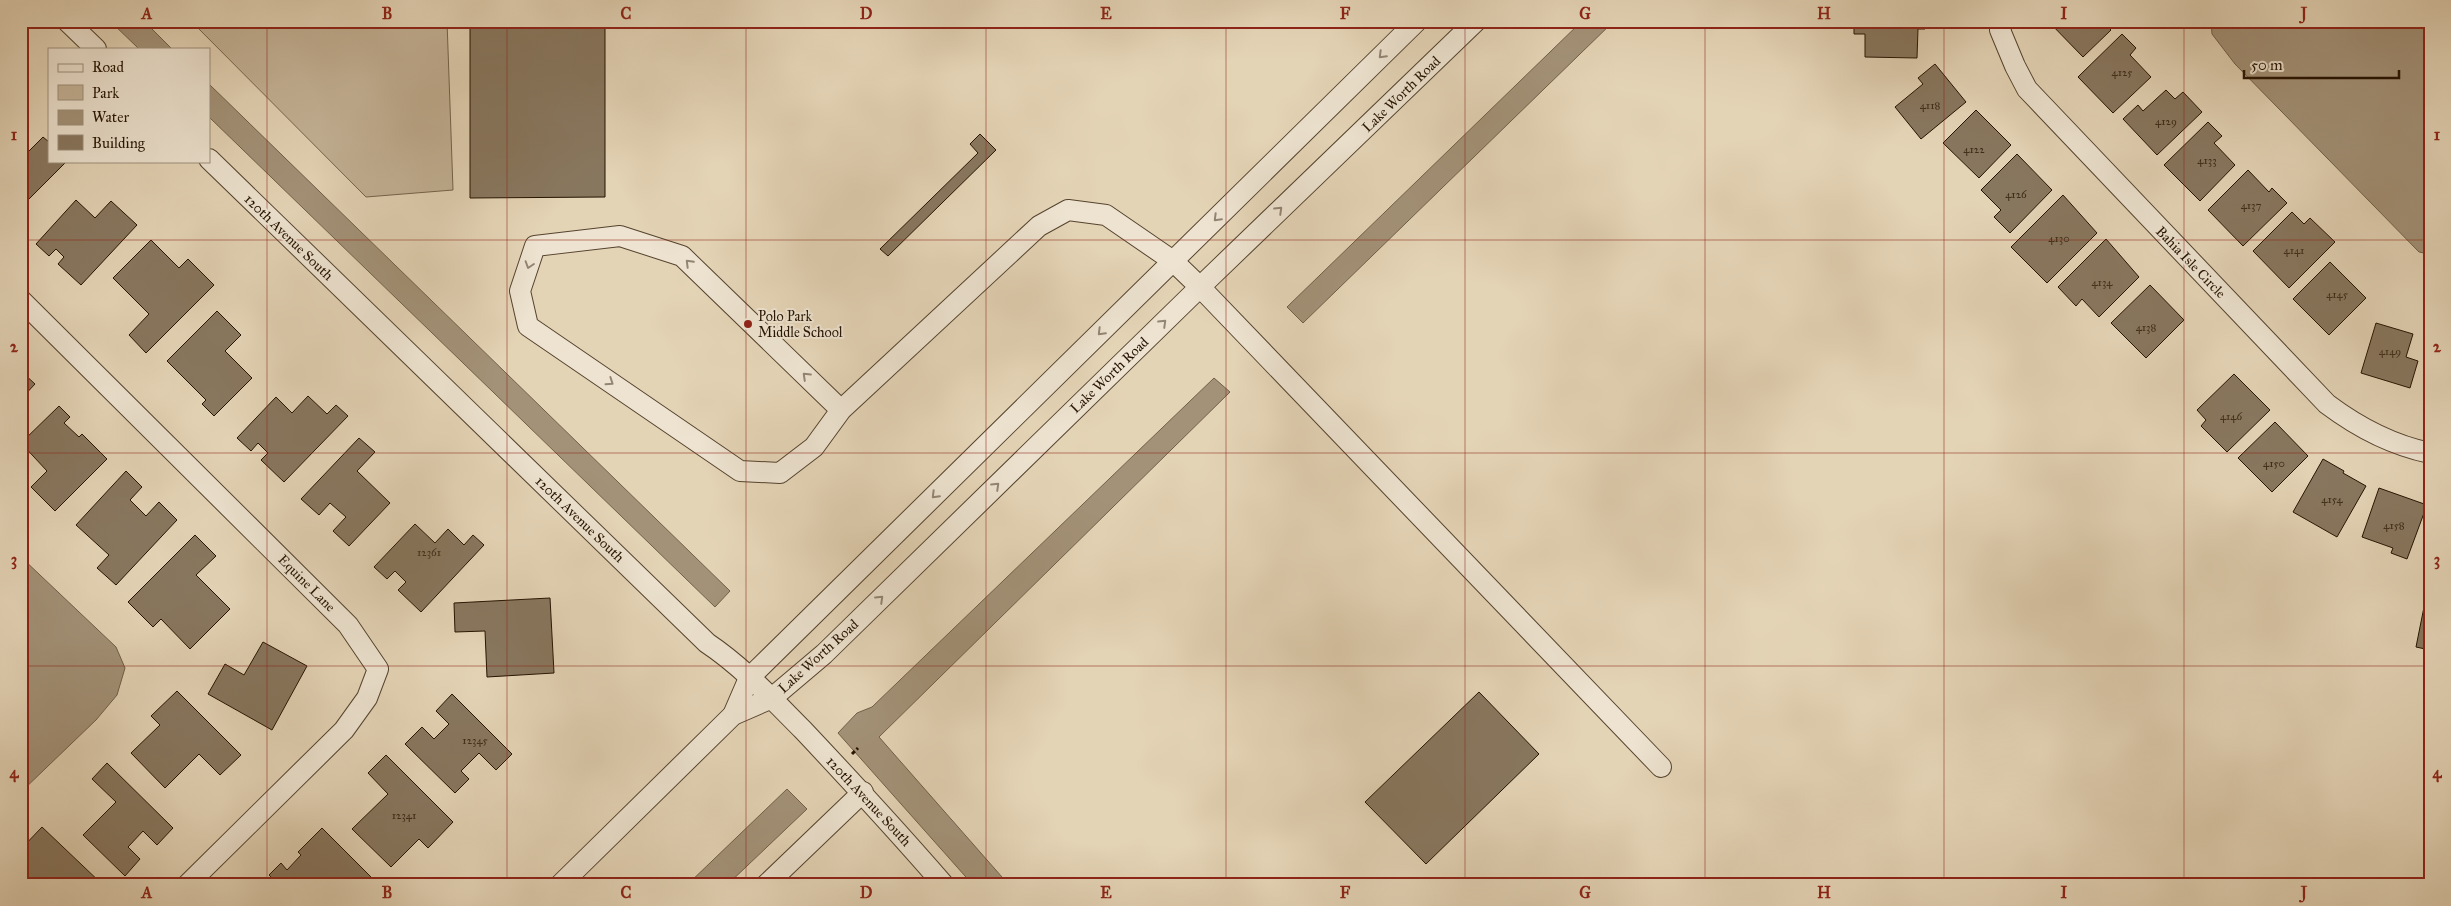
<svg xmlns="http://www.w3.org/2000/svg" width="2451" height="906" font-family="'IM FELL Great Primer',serif">
<rect width="100%" height="100%" fill="#e4d4b6"/>
<filter id="stains"><feTurbulence type="fractalNoise" baseFrequency=".004" numOctaves="4"/><feColorMatrix values="0 0 0 0 .2 0 0 0 0 .09 0 0 0 0 .02 0 0 0 .5 -.17"/></filter>
<radialGradient id="worn" r=".72"><stop offset=".6" stop-color="#630" stop-opacity="0"/><stop offset="1" stop-color="#630" stop-opacity=".3"/></radialGradient>
<path fill="#c4b397" stroke="#74634c" d="M191,21H447L453,190L366,197Z"/>
<g fill="#a39278" stroke="#715f48">
<path d="M110,21H144L172,49H139Z"/>
<path d="M1582,21H1614L1303,323L1287,307Z"/>
<path d="M2211,21H2430L2429,254L2419,252L2235,64L2212,34Z"/>
<path d="M209,84L730,591L715,607L209,117Z"/>
<path d="M1214,378L1230,392L879,737L1009,885H973L838,733L857,713L872,707Z"/>
<path d="M21,557L116,647L125,668L117,695L96,720L21,792Z"/>
<path d="M787,789L807,809L727,885H687Z"/>
</g>
<g fill="#88775f" stroke="#251301">
<path d="M470,21H605V197L470,198Z"/>
<path d="M1854,21H1925V29H1918L1917,58L1865,57V34H1854Z"/>
<path d="M2048,21H2102L2111,30L2083,57Z"/>
<path d="M2122,34L2136,48L2130,55L2151,77L2113,113L2078,77Z"/>
<path d="M1935,64L1966,102L1921,139L1895,107L1923,84L1918,78Z"/>
<path d="M2166,90L2175,99L2183,92L2202,112L2157,155L2123,119L2138,105L2143,111Z"/>
<path d="M1976,110L2011,145L1979,178L1943,143Z"/>
<path d="M2208,122L2222,136L2214,143L2235,165L2200,201L2164,165Z"/>
<path d="M980,134L996,150L888,256L880,249L978,153L970,144Z"/>
<path d="M43,137L49,142V161H67L21,207V150L26,154Z"/>
<path d="M2017,154L2052,190L2010,233L1994,217L2001,210L1981,190Z"/>
<path d="M2248,170L2269,192L2272,188L2287,203L2243,246L2208,210Z"/>
<path d="M2063,195L2097,233L2047,283L2011,247Z"/>
<path d="M76,200L95,218L111,201L137,225L81,285L58,264L64,257L56,249L49,256L36,244Z"/>
<path d="M2292,212L2304,224L2310,218L2335,242L2289,288L2253,251Z"/>
<path d="M2106,239L2139,277L2099,317L2082,299L2076,306L2058,287Z"/>
<path d="M151,240L179,268L188,259L214,285L146,353L129,335L149,314L113,278Z"/>
<path d="M2330,262L2366,298L2329,335L2293,299Z"/>
<path d="M2150,285L2184,320L2146,358L2111,323Z"/>
<path d="M217,311L241,335L225,351L252,378L214,416L202,404L206,400L167,361Z"/>
<path d="M2376,323L2413,334L2406,357L2418,361L2410,388L2361,373Z"/>
<path d="M21,371L35,384L21,399Z"/>
<path d="M2234,374L2270,410L2227,452L2201,426L2206,420L2197,410Z"/>
<path d="M308,396L327,414L336,405L348,416L284,482L261,460L268,453L258,443L251,451L237,438L276,397L292,413Z"/>
<path d="M59,406L70,417L64,423L79,437L82,434L107,459L55,511L31,487L47,471L21,443Z"/>
<path d="M2275,422L2308,456L2272,492L2238,458Z"/>
<path d="M359,438L375,452L357,471L390,503L349,546L333,531L346,517L330,503L319,515L301,499Z"/>
<path d="M2323,459L2344,471L2343,473L2366,486L2337,537L2293,512Z"/>
<path d="M126,471L142,487L130,500L146,516L159,502L177,520L116,585L97,568L109,555L76,525Z"/>
<path d="M2379,488L2427,505L2407,559L2391,553L2393,548L2362,537Z"/>
<path d="M415,524L435,543L448,529L464,545L473,535L484,545L421,612L398,590L406,582L395,571L387,579L374,567Z"/>
<path d="M195,535L216,556L196,575L230,609L190,649L161,619L153,627L128,602Z"/>
<path d="M2426,597L2430,598V650L2416,647Z"/>
<path d="M550,598L554,673L487,677L485,631L455,632L454,603Z"/>
<path d="M263,642L307,666L272,730L208,694L225,664L244,675Z"/>
<path d="M177,691L241,755L220,775L199,754L165,788L131,753L160,725L151,716Z"/>
<path d="M1479,692L1539,754L1426,864L1365,802Z"/>
<path d="M452,694L512,754L496,770L479,753L461,771L469,779L455,793L405,744L422,727L434,739L449,724L436,711Z"/>
<path d="M386,755L453,822L428,848L419,839L391,867L352,829L388,794L368,773Z"/>
<path d="M107,763L173,828L157,845L143,831L128,847L140,859L125,876L83,835L116,802L92,779Z"/>
<path d="M42,827L103,885H21V865L27,859L21,854V849Z"/>
<path d="M322,828L374,880L368,885H279L269,875L281,863L287,870L301,855L298,852Z"/>
</g>
<g fill="none" stroke-linecap="round" stroke-linejoin="round">
<defs>
<g id="minor">
<path d="M67,21L96,49"/>
<path d="M2003,21L2000,30L2015,66L2027,89L2327,404C2359,428 2391,445 2430,453"/>
<path d="M209,159L707,643C743,667 773,700 803,730C851,781 898,832 944,885"/>
<path d="M21,300L348,625L378,669L367,698L344,730L187,885"/>
<path d="M841,410L682,256L620,236L535,246L520,291L528,326L740,471L780,473L814,447L841,410L1039,226L1068,210L1106,215L1173,261L1200,287L1661,767"/>
<path d="M733,715L749,678L1417,21"/>
<path d="M560,885L733,715L772,698L824,654L1200,287L1476,21"/>
<path d="M766,885L863,792"/>
</g>
</defs>
<use href="#minor" stroke="#55432e" stroke-width="22"/>
<path stroke="#251301" stroke-width="3" stroke-dasharray="4 2.5" stroke-linecap="butt" d="M852,754L858,748"/>
<use href="#minor" stroke="#ede3d0" stroke-width="20"/>
</g>
<defs><path id="oneway-chevron" d="M-2-3.5L2.5 0L-2 3.5" fill="none" stroke-width="1.6" stroke-linecap="round" stroke-linejoin="round" transform="scale(1.25)"/></defs>
<g stroke="#938573">
<use href="#oneway-chevron" transform="translate(1382 55) rotate(135)"/>
<use href="#oneway-chevron" transform="translate(1279 210) rotate(-44)"/>
<use href="#oneway-chevron" transform="translate(1217 218) rotate(135)"/>
<use href="#oneway-chevron" transform="translate(689 263) rotate(-135)"/>
<use href="#oneway-chevron" transform="translate(529 265) rotate(108)"/>
<use href="#oneway-chevron" transform="translate(1163 323) rotate(-44)"/>
<use href="#oneway-chevron" transform="translate(1101 332) rotate(135)"/>
<use href="#oneway-chevron" transform="translate(806 376) rotate(-136)"/>
<use href="#oneway-chevron" transform="translate(610 382) rotate(34)"/>
<use href="#oneway-chevron" transform="translate(996 486) rotate(-44)"/>
<use href="#oneway-chevron" transform="translate(935 495) rotate(135)"/>
<use href="#oneway-chevron" transform="translate(880 599) rotate(-44)"/>
</g>
<path fill="none" stroke="#8f2418" stroke-width="1" stroke-opacity="0.55" d="M267,21V885M507,21V885M746,21V885M986,21V885M1226,21V885M1465,21V885M1705,21V885M1944,21V885M2184,21V885M21,240H2430M21,453H2430M21,666H2430"/>
<circle fill="#8f2418" stroke="#ede3d0" stroke-width="2" cx="748" cy="324" r="5"/>
<g text-anchor="middle" stroke-width="4" stroke-linejoin="round" paint-order="stroke">
<g font-size="11" fill="#3e2c18">
<text x="2122" y="76">4125</text>
<text x="1930" y="109">4118</text>
<text x="2166" y="125">4129</text>
<text x="1974" y="153">4122</text>
<text x="2207" y="164">4133</text>
<text x="2016" y="198">4126</text>
<text x="2251" y="209">4137</text>
<text x="2059" y="242">4130</text>
<text x="2294" y="254">4141</text>
<text x="2102" y="286">4134</text>
<text x="2337" y="298">4145</text>
<text x="2146" y="331">4138</text>
<text x="2390" y="355">4149</text>
<text x="2231" y="420">4146</text>
<text x="2274" y="467">4150</text>
<text x="2332" y="503">4154</text>
<text x="2394" y="529">4158</text>
<text x="429" y="556">12361</text>
<text x="475" y="744">12345</text>
<text x="404" y="819">12341</text>
</g>
<g font-size="14" fill="#251301" stroke="#ede3d0">
<text transform="translate(1401 94) rotate(-44)" y="5">Lake Worth Road</text>
<text transform="translate(289 237) rotate(44)" y="5">120th Avenue South</text>
<text transform="translate(2191 262) rotate(46)" y="5">Bahia Isle Circle</text>
<text transform="translate(1109 375) rotate(-44)" y="5">Lake Worth Road</text>
<text transform="translate(580 519) rotate(44)" y="5">120th Avenue South</text>
<text transform="translate(307 583) rotate(45)" y="5">Equine Lane</text>
<text transform="translate(818 656) rotate(-42)" y="5">Lake Worth Road</text>
<text transform="translate(869 801) rotate(47)" y="5">120th Avenue South</text>
</g>
<g font-size="14" fill="#251301" stroke="#ede3d0" text-anchor="start">
<text x="758" y="321">Polo Park<tspan x="758" dy="16">Middle School</tspan></text>
</g>
</g>
<rect width="2451" height="906" fill="none" stroke="#e4d4b6" stroke-width="55"/>
<rect x="48" y="48" width="162" height="115" fill="#ede3d0" stroke="#9d907d"/>
<rect x="58" y="64" width="25" height="8" fill="#ede3d0" stroke="#9d907d"/>
<text x="92" y="72" font-size="15" fill="#251301">Road</text>
<rect x="58" y="85" width="25" height="15" fill="#c4b397" stroke="#9d907d"/>
<text x="92" y="98" font-size="15" fill="#251301">Park</text>
<rect x="58" y="110" width="25" height="15" fill="#a39278" stroke="#9d907d"/>
<text x="92" y="122" font-size="15" fill="#251301">Water</text>
<rect x="58" y="135" width="25" height="15" fill="#88775f" stroke="#9d907d"/>
<text x="92" y="148" font-size="15" fill="#251301">Building</text>
<path d="M2244 70v8h155v-8" fill="none" stroke="#251301" stroke-width="2.5"/>
<text x="2251" y="70" font-size="15" fill="#251301" stroke="#ede3d0" stroke-width="4" paint-order="stroke">50 m</text>
<rect x="28" y="28" width="2396" height="850" fill="none" stroke="#8f2418" stroke-width="2"/>
<g font-size="16" text-anchor="middle" font-weight="bold" fill="#8f2418">
<text x="147" y="19">A</text>
<text x="387" y="19">B</text>
<text x="626" y="19">C</text>
<text x="866" y="19">D</text>
<text x="1106" y="19">E</text>
<text x="1345" y="19">F</text>
<text x="1585" y="19">G</text>
<text x="1824" y="19">H</text>
<text x="2064" y="19">I</text>
<text x="2304" y="19">J</text>
<text x="14" y="140">1</text>
<text x="2437" y="140">1</text>
<text x="14" y="352">2</text>
<text x="2437" y="352">2</text>
<text x="14" y="565">3</text>
<text x="2437" y="565">3</text>
<text x="14" y="778">4</text>
<text x="2437" y="778">4</text>
<text x="147" y="898">A</text>
<text x="387" y="898">B</text>
<text x="626" y="898">C</text>
<text x="866" y="898">D</text>
<text x="1106" y="898">E</text>
<text x="1345" y="898">F</text>
<text x="1585" y="898">G</text>
<text x="1824" y="898">H</text>
<text x="2064" y="898">I</text>
<text x="2304" y="898">J</text>
</g>
<rect width="100%" height="100%" filter="url(#stains)"/>
<rect width="100%" height="100%" fill="url(#worn)"/>
</svg>
